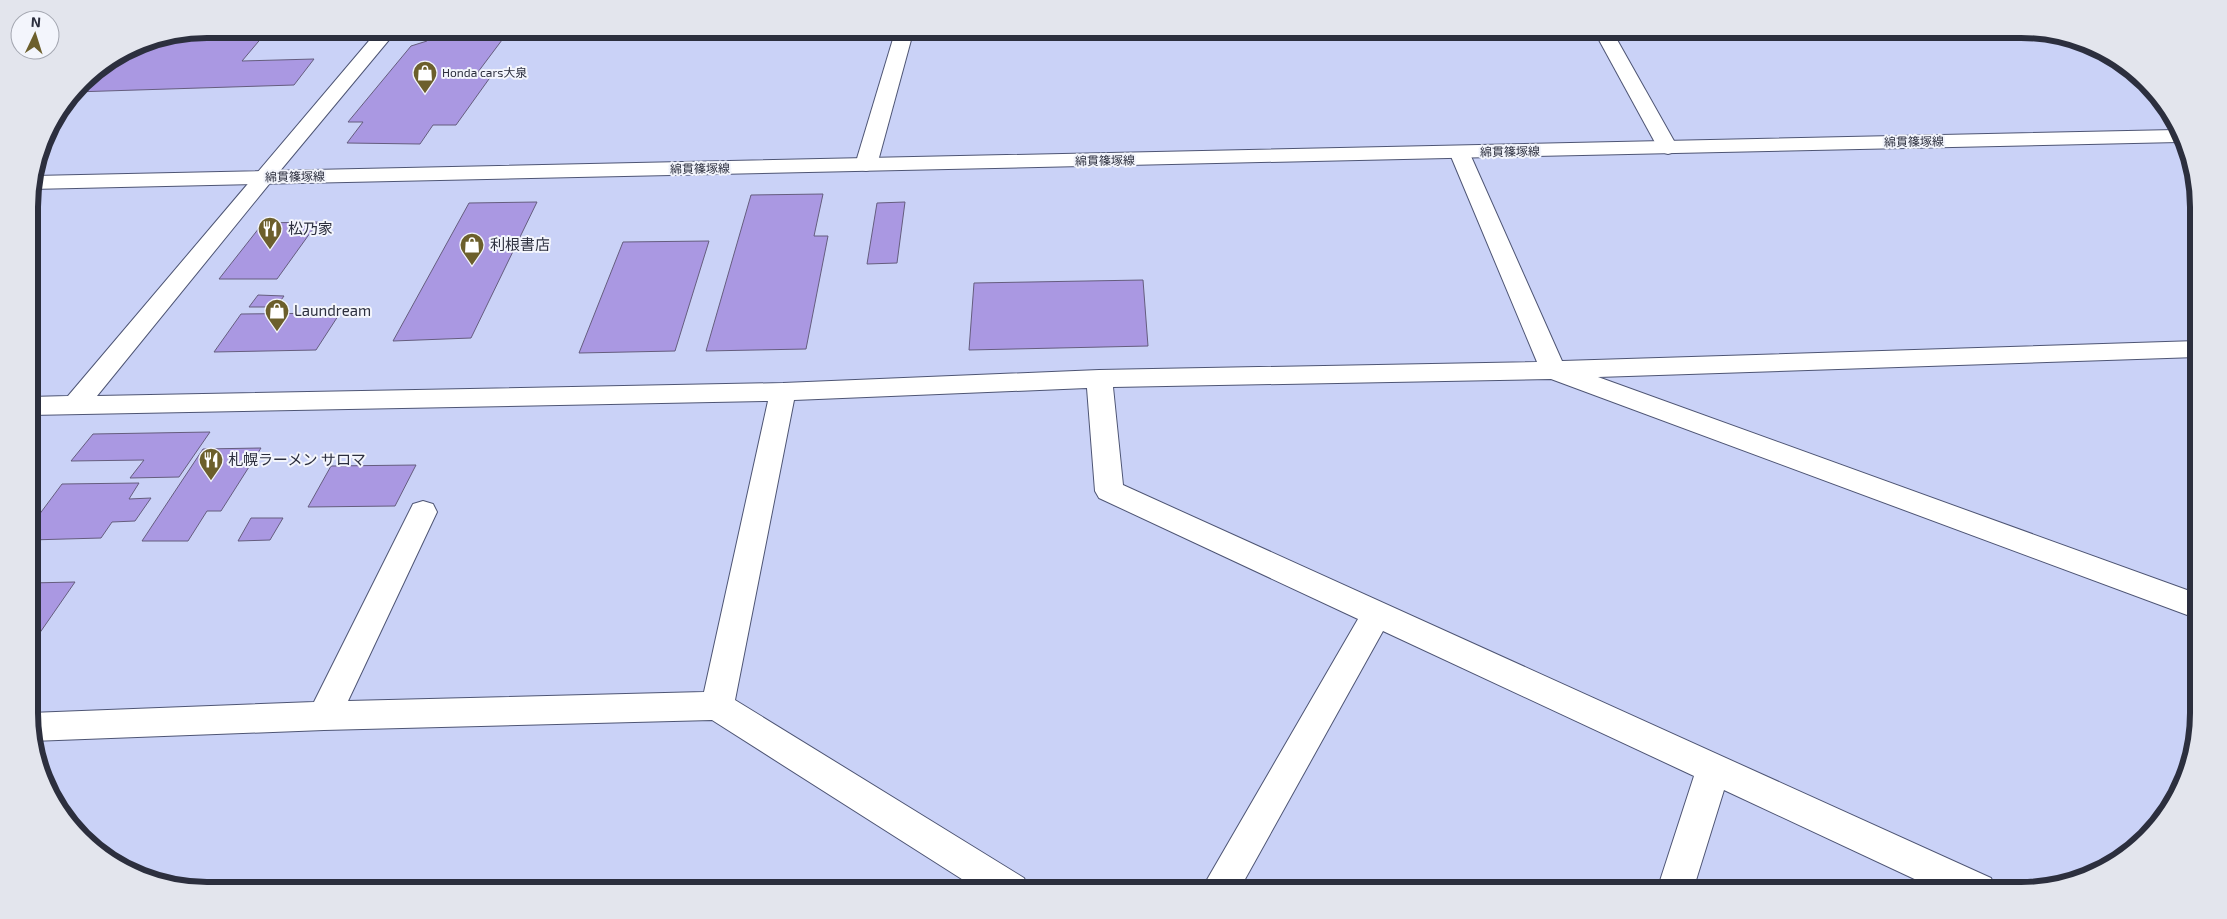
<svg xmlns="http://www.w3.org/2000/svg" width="2227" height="919" font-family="'Exo 2','Noto Sans JP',sans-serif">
<rect width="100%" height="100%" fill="#cad2f7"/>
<g fill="#aa98e2" stroke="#655d7e">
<path d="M269,29L242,61L314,59L294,85L74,92L89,73L139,42L197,31Z"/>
<path d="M435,31L508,32L478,72H494L456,125H433L420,144L347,143L363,122H348L411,46L427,41Z"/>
<path d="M823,194L814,236H828L806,349L706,351L751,195Z"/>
<path d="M537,202L471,338L393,341L469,203Z"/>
<path d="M905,202L897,263L867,264L877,203Z"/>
<path d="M318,222L277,279H219L263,223Z"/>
<path d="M709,241L675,351L579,353L623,242Z"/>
<path d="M1143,280L1148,346L969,350L974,283Z"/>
<path d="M258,295L284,296L276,307H249Z"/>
<path d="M340,313L316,350L214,352L241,314Z"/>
<path d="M210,432L179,477L130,478L144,460L71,461L93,434Z"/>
<path d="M261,448L221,511H207L188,541H142L203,449Z"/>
<path d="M416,465L395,506L308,507L331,466Z"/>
<path d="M139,483L129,499L151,498L135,521L112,522L101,538L30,540V527L62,484Z"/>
<path d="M251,518H283L270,540L238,541Z"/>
<path d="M75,582L30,647V583Z"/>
</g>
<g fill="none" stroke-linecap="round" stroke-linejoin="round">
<defs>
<g id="minor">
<path d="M379,29H398L270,183L97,396L783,383L1099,370L1537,362L1450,154L1453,150L1460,148L1467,150L1470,154L1562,361L2197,341V357L1598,377L2198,594V619L1551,379L1113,387L1123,485L1991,878L1996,890H1938L1724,790L1693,890H1657L1694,776L1383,631L1239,890H1201L1358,619L1099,498L1095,491L1087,388L794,400L735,700L1024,878L1029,890H979L712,720L324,730L32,741L30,736V713L314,702L413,504L423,501L433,504L437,512L348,701L704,692L768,401L30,415V397L68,396Z"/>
<path d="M896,29H914L877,165L873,169L866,171L859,169L855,165Z"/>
<path d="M1593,29H1611L1678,148L1675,152L1668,154L1661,152L1658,148Z"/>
</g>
<path id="major" d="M2175,130L2179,142L31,189L34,176Z"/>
</defs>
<use href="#minor" stroke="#4e5574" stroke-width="2"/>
<use href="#major" stroke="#4e5574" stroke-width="2"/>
<use href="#minor" fill="#fff" fill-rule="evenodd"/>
<use href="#major" fill="#fff" fill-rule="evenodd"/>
</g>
<defs>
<symbol id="shop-pin" viewBox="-11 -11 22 30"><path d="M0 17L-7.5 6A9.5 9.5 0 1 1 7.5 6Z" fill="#6c5f2c" stroke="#f3f5fc"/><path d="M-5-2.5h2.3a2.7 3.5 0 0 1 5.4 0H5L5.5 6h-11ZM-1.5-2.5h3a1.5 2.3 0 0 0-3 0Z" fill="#fff"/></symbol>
<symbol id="restaurant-pin" viewBox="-11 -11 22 30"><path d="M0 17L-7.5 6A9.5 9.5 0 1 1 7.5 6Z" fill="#6c5f2c" stroke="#f3f5fc"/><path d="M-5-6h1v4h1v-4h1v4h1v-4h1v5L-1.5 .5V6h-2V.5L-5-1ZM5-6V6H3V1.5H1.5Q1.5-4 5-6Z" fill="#fff"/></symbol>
</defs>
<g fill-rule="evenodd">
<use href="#shop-pin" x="411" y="59" width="28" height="38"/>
<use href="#restaurant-pin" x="256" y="215" width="28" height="38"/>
<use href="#shop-pin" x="458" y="231" width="28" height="38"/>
<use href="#shop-pin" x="263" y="297" width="28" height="38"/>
<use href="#restaurant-pin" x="197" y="446" width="28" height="38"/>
</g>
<g text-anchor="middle" stroke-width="4" stroke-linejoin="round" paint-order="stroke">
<g font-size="12" fill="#2c2f3e" stroke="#f3f5fc" text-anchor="start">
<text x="442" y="77">Honda cars大泉</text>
</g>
<g font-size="12" fill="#2c2f3e" stroke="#f3f5fc">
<text transform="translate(1914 142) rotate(-1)" y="4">綿貫篠塚線</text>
<text transform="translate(1510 152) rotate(-1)" y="4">綿貫篠塚線</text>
<text transform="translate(1105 161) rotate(-1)" y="4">綿貫篠塚線</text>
<text transform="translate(700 169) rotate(-1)" y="4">綿貫篠塚線</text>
<text transform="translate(295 177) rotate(-1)" y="4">綿貫篠塚線</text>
</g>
<g font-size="15" fill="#2c2f3e" stroke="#f3f5fc" text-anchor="start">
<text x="288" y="234">松乃家</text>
<text x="490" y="250">利根書店</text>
<text x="294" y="316">Laundream</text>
<text x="228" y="465">札幌ラーメン サロマ</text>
</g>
</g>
<path d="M0 0H2227V919H0ZM207 38H2021A169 169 0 0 1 2190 207V713A169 169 0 0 1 2021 882H207A169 169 0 0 1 38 713V207A169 169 0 0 1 207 38Z" fill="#e3e5ed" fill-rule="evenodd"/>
<path fill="none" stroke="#2c2f3e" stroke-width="6" d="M207 38H2021A169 169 0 0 1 2190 207V713A169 169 0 0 1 2021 882H207A169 169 0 0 1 38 713V207A169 169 0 0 1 207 38Z"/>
<g transform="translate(35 35) rotate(4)"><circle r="24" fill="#f3f5fc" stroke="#a3a6b0"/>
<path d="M0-4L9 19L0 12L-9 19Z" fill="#6c5f2c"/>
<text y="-8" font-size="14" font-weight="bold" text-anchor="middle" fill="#2c2f3e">N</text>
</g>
</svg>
